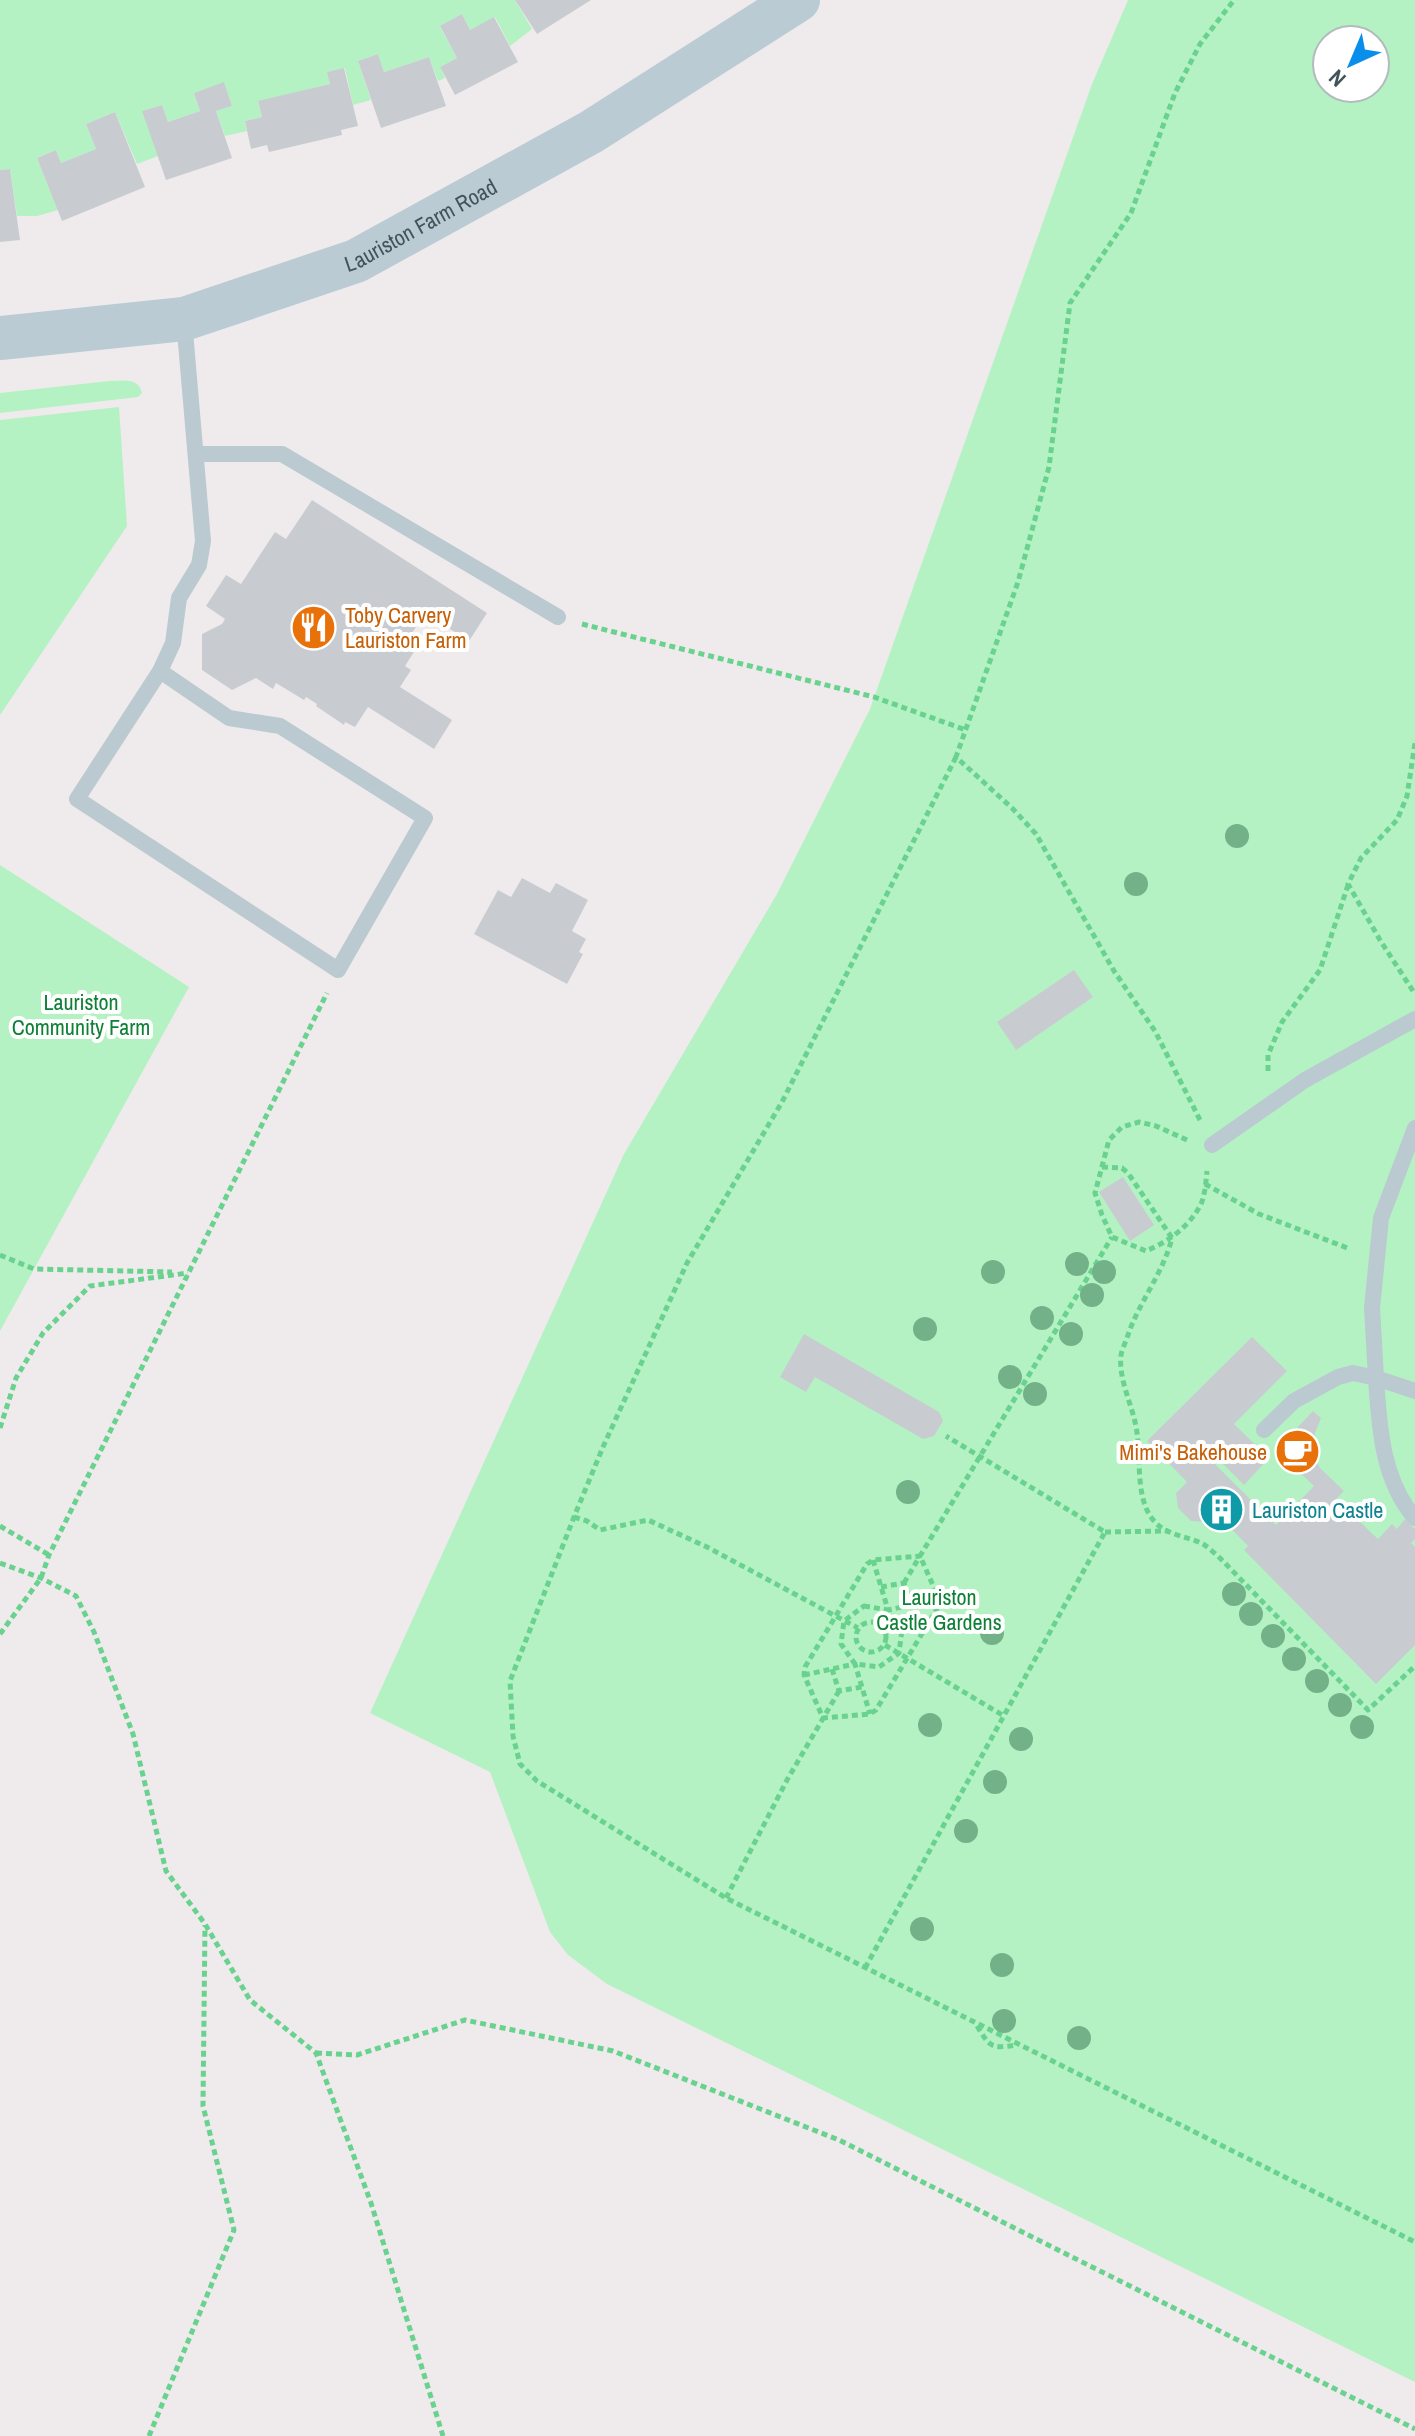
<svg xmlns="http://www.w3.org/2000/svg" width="1415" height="2436" font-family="'Archivo Narrow',sans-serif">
<rect width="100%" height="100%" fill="#efebec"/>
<g fill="#b4f2c3" fill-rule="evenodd">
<path d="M0,0H515L532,29L510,46L495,17L470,30L462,14L440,27L457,58L440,67L445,78L438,81L429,57L384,72L378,54L358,61L371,100L353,105L345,68L328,72L330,84L258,102L262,117L245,121L247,131L225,136L216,111L232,106L224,83L194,93L200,111L168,122L162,105L143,111L158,156L137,164L115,112L86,124L96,149L61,163L56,150L37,158L58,210L37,216H17L10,169L0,170Z"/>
<path d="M1128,0H1415V2382L607,1984L568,1955L550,1932L490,1772L370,1713L624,1154L777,894L870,709L1092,84ZM1327,40H1375V88H1327Z"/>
<path d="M109,381C123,381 138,377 142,393L138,397L0,413V393Z"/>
<path d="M119,407L127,526L0,715V420Z"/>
<path d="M0,865L189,987L0,1331Z"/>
</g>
<g fill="#c8ccd1">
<path d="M515,0H591L537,34Z"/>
<path d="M462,14L470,30L494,17L518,62L455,95L440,67L457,58L440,26Z"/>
<path d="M378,54L384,72L429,57L446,106L381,128L358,61Z"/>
<path d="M344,68L358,126L341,130L342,135L269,152L267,145L251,149L245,121L262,117L258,101L330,84L327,72Z"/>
<path d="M224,82L232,106L216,111L232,158L166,180L142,111L162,105L168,122L200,111L194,93Z"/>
<path d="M115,112L145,187L62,221L37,158L56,150L61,163L96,149L86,124Z"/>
<path d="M10,169L20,240L0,242V170Z"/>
<path d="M312,500L487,613L469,641L425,613L412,633L422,639L405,666L411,670L400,687L452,720L434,749L368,707L355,727L345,722L344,725L316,706L317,704L306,697L304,700L276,683L273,689L256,678L232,690L202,670V634L222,624L225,619L206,606L226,575L241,584L275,532L286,539Z"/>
<path d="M522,878L550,893L556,883L588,900L572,931L586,939L579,952L583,954L567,984L474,934L498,890L511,897Z"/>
<path d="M1074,970L1093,997L1016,1050L997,1022Z"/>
<path d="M1123,1177L1154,1225L1130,1241L1099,1192Z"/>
<path d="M804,1334L939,1412L943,1421L934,1436L923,1439L815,1377L806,1392L780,1377Z"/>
<path d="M1252,1337L1287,1371L1234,1424L1269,1458L1244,1485L1201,1442L1197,1446L1276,1525L1314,1486L1276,1450L1313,1411L1321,1418L1315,1433V1458L1320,1468L1344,1491L1336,1499L1378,1539L1392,1524L1397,1529L1405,1519L1415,1529V1539L1411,1543L1415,1547V1645L1376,1684L1244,1550L1248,1546L1215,1512L1205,1522L1191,1521L1178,1508L1176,1493L1187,1482L1147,1441Z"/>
</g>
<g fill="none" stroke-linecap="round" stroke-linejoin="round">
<g stroke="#6ad28f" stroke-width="5" stroke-dasharray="6 4" stroke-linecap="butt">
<path d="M582,624L874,697L966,730"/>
<path d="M956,757L782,1102L687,1263L603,1447L574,1517L510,1681L513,1736L520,1764L537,1781L726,1898L1415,2242"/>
<path d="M1413,991L1380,940L1348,884L1361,858L1397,820L1407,796L1415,743"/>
<path d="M1268,1071V1055L1282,1022L1320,970L1348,885"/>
<path d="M1200,1120L1155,1031L1114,971L1036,834L1013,809L956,757L1018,582L1049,467L1070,303L1131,213L1175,93L1200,44L1234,0"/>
<path d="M1187,1140L1156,1126L1139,1122L1122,1127L1109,1140L1095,1193L1102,1215L1112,1237L1146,1251C1168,1242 1190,1226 1201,1204C1205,1195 1206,1181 1207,1171"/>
<path d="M1102,1167L1122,1168L1128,1173L1172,1238C1163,1274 1138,1303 1127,1338C1125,1343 1122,1350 1121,1355C1118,1381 1134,1407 1137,1433C1141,1458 1135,1500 1154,1521C1167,1536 1188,1536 1203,1544C1208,1547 1213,1552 1218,1556L1368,1710L1415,1666"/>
<path d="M1205,1184L1259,1214L1350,1249"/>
<path d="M0,1255L34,1269L172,1272"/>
<path d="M0,1428L16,1378L43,1333L90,1286L188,1273"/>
<path d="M574,1517L587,1521L600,1530L648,1520L707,1547L858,1628"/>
<path d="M0,1526L49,1555"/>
<path d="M1105,1532L1168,1531"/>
<path d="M873,1560L888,1610L939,1599"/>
<path d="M0,1563L41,1578L76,1596L94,1632L133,1734L166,1871L205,1924L250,2000L316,2053L371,2203L443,2436"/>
<path d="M904,1583L920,1556L873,1560L867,1564L805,1667L804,1675L823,1718L870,1714L876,1710L938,1607L939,1599L920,1556L1112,1237"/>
<path d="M881,1587L904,1583L911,1605"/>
<path d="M864,1606L888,1610L902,1630L899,1653L879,1667L855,1664L841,1644L844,1621Z"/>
<circle cx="871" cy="1637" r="15"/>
<path d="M880,1623L888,1610"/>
<path d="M0,1634L41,1578L49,1555L327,993"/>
<path d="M885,1645L1004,1716"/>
<path d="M832,1669L839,1691L862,1687"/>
<path d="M804,1675L855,1664L870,1714"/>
<path d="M726,1898L787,1780L839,1691"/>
<path d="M865,1968L1105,1532L946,1436"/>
<path d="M977,2026C990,2047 991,2049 1016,2045"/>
<path d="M316,2053L357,2055L465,2020L613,2051L839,2140L1415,2429"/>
<path d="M149,2436L234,2230L203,2106L205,1925"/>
</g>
<g stroke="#bbc9d0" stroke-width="16">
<path d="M197,454H282L558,617"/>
<path d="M160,671L77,799L338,970L425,818L280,726L229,718L160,671L173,643L179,598L199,565L203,541L184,320"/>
<path d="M1212,1145L1305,1080L1415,1019"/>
<path d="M1415,1391L1376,1378C1379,1425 1382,1481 1415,1518"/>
<path d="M1264,1430L1294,1401L1338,1377L1353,1373L1376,1378L1372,1308L1381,1218L1415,1128"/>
</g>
<path stroke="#bacbd4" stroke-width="44" id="s1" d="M0,338L184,319L356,261L591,132L798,0"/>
</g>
<g fill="#73b188">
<circle cx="1237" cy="836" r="12"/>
<circle cx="1136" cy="884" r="12"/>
<circle cx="1077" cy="1264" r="12"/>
<circle cx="993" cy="1272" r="12"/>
<circle cx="1104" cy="1272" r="12"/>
<circle cx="1092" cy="1295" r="12"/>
<circle cx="1042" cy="1318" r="12"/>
<circle cx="925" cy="1329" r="12"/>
<circle cx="1071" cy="1334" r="12"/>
<circle cx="1010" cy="1377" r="12"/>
<circle cx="1035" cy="1394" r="12"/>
<circle cx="908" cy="1492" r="12"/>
<circle cx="1234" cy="1594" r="12"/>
<circle cx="1251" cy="1614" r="12"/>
<circle cx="992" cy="1633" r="12"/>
<circle cx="1273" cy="1636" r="12"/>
<circle cx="1294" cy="1659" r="12"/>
<circle cx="1317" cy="1681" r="12"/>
<circle cx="1340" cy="1705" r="12"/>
<circle cx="930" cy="1725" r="12"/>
<circle cx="1362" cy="1727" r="12"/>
<circle cx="1021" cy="1739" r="12"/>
<circle cx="995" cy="1782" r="12"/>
<circle cx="966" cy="1831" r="12"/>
<circle cx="922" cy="1929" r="12"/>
<circle cx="1002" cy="1965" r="12"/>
<circle cx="1004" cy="2021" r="12"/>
<circle cx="1079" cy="2038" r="12"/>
</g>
<defs>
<symbol id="restaurant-disc" viewBox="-11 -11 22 22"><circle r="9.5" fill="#e8710a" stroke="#fff"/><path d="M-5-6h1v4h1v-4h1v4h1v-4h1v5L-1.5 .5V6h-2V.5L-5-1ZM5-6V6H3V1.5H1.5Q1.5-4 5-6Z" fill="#fff"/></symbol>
<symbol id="cafe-disc" viewBox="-11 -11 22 22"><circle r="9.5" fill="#e8710a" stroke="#fff"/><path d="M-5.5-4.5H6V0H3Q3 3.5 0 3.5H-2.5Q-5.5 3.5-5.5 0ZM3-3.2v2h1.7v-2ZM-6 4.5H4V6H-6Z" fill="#fff"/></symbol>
<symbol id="building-disc" viewBox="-11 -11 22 22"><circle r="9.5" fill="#0f9aa8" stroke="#fff"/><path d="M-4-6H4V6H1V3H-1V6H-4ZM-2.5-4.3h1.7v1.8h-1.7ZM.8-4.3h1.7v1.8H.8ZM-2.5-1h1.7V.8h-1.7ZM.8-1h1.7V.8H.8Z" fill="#fff"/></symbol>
</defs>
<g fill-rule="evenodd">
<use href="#restaurant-disc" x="288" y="602" width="51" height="51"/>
<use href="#cafe-disc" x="1272" y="1426" width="51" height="51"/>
<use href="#building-disc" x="1196" y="1484" width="51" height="51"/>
</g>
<g text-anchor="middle" stroke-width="8" stroke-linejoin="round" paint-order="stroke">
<g font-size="22" fill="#43535a" stroke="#fff">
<text dy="8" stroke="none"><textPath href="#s1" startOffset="440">Lauriston Farm Road</textPath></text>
</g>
<g font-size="22" fill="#c56008" stroke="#fff" text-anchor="start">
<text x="345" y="623">Toby Carvery<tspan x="345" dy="25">Lauriston Farm</tspan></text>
<text x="1267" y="1460" text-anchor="end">Mimi's Bakehouse</text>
</g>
<g font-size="22" fill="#0e8136" stroke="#fff">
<text x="81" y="1010">Lauriston<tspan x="81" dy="25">Community Farm</tspan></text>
<text x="939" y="1605">Lauriston<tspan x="939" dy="25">Castle Gardens</tspan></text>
</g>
<g font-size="22" fill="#0d838f" stroke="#fff" text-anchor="start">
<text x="1252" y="1518">Lauriston Castle</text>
</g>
</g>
<g transform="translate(1351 64) rotate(224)"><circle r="38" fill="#ffffff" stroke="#b4babd" stroke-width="2"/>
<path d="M0-6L14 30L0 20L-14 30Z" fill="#098eeb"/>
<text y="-12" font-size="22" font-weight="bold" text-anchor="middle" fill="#43535a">N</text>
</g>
</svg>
